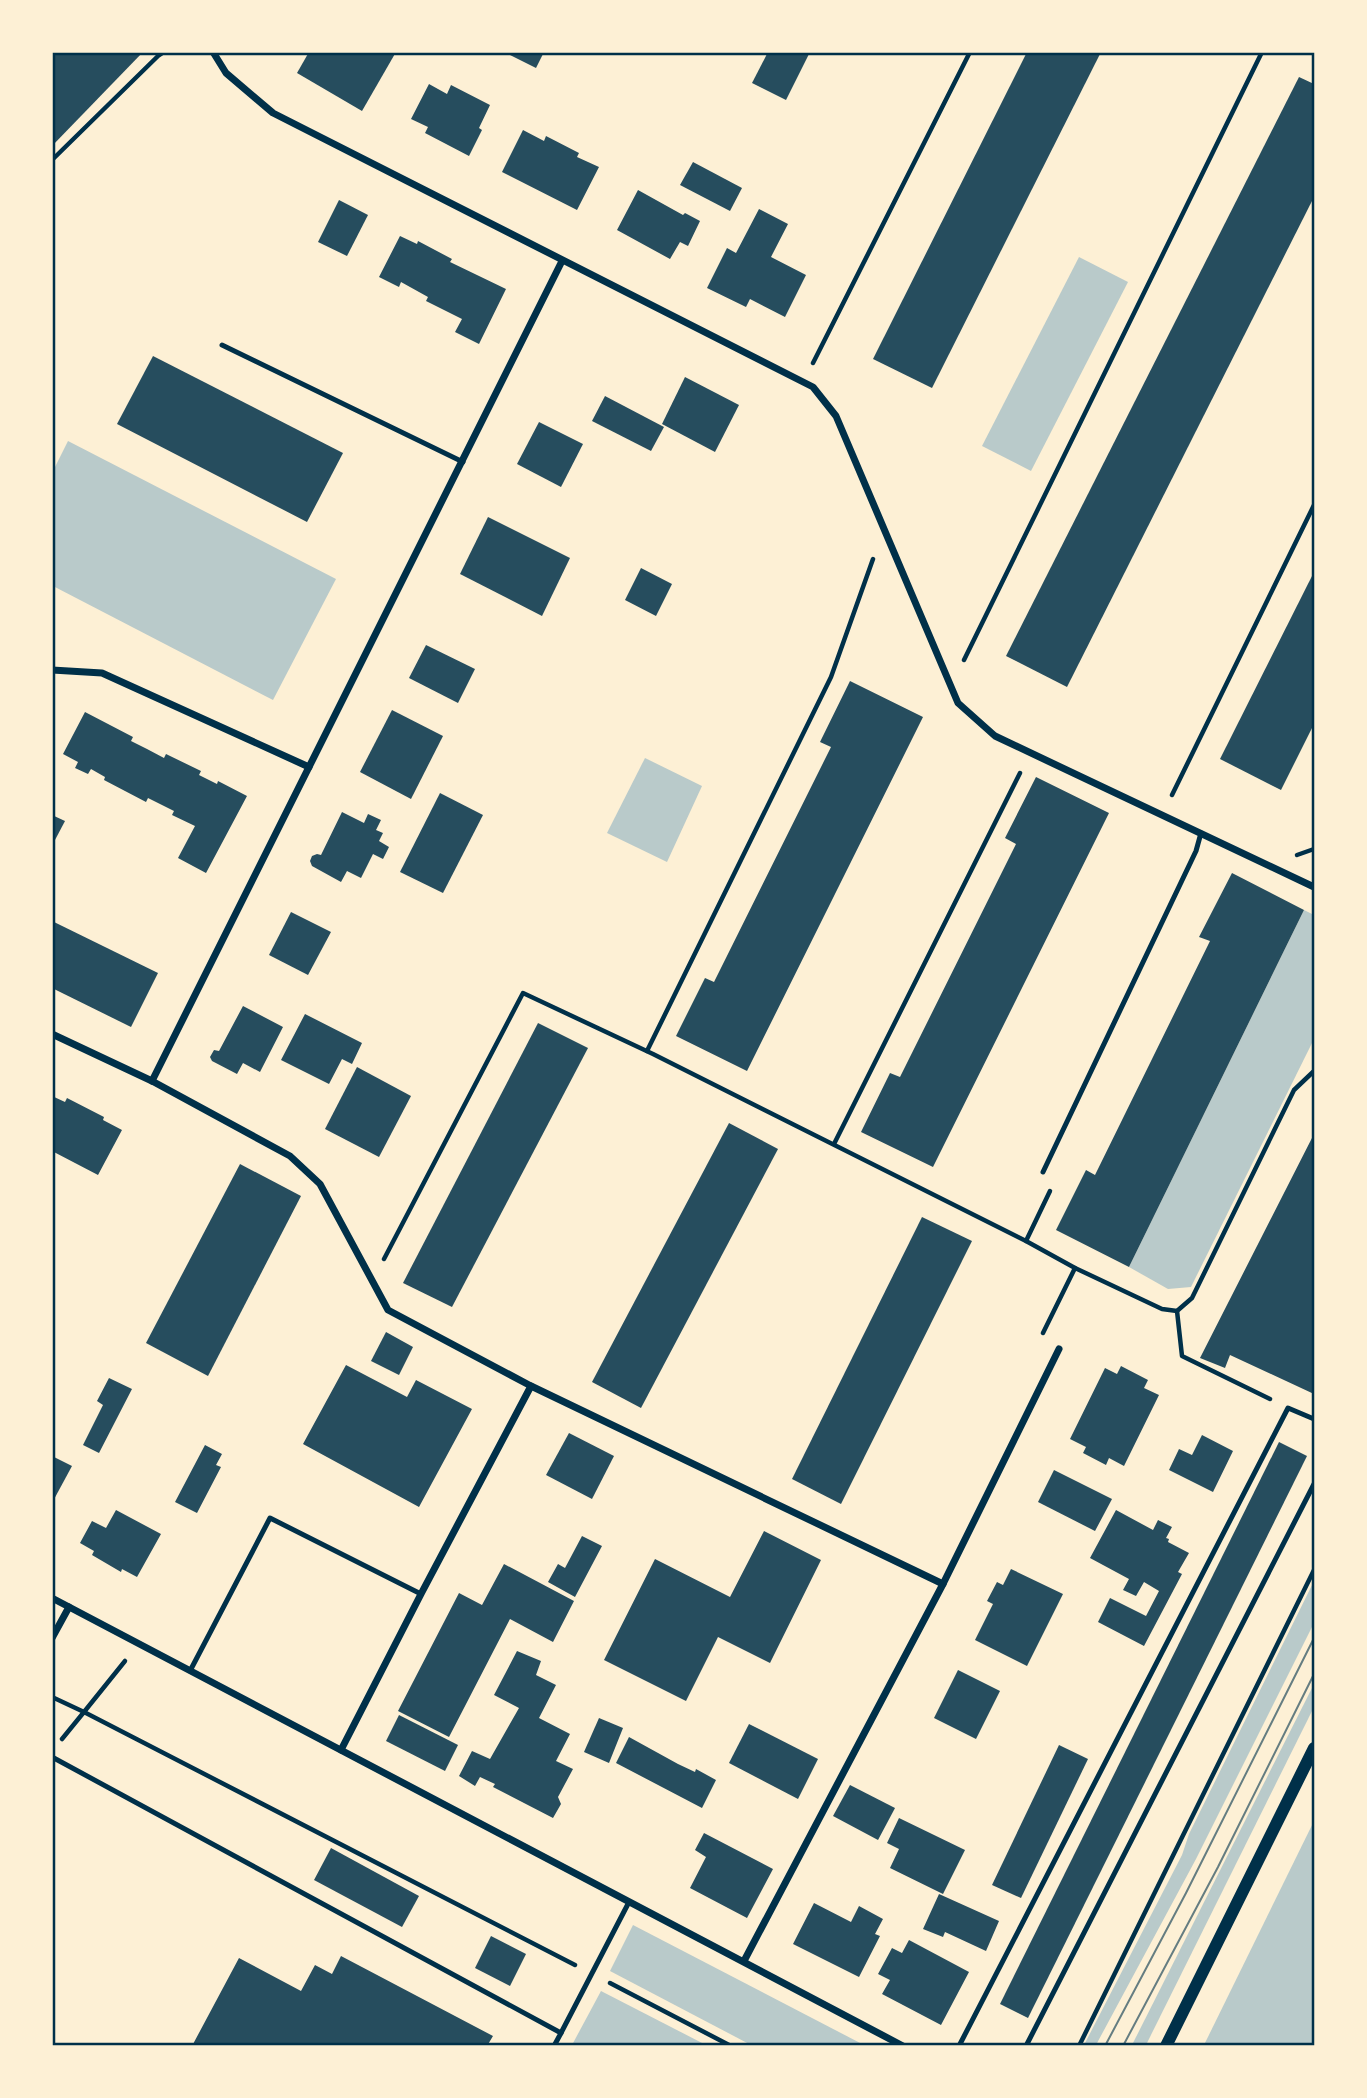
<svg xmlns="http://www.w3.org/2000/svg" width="1367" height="2098" font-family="Montserrat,sans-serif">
<rect width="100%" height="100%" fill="#fdf0d5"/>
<g fill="#b9caca">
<path d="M1079,257L1128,282L1031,471L982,446Z"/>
<path d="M68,441L336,579L273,700L53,586V471Z"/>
<path d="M645,758L702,786L667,862L607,833Z"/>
<path d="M1304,910L1314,915V1039L1191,1287L1168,1289L1129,1267Z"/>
<path d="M1314,1581V1623L1196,1859L1096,2045H1084L1182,1855L1189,1834Z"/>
<path d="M1314,1684V1707L1146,2045H1132Z"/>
<path d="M1314,1821V2045H1204Z"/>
<path d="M633,1925L864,2045H751L610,1971Z"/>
<path d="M601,1991L706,2045H572Z"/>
</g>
<g fill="#264d5e">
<path d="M52,52H143L52,146Z"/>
<path d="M309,52H396L362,111L297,73Z"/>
<path d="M511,52H544L536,68L510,55Z"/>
<path d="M768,52H810L786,100L752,83Z"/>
<path d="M1027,52H1101L932,388L873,359Z"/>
<path d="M1299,77L1314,84V197L1067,687L1006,656Z"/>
<path d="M429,84L447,94L451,85L490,105L479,128L482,130L469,156L425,133L428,127L411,119Z"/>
<path d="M523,130L544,141L546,136L579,153L577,157L599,167L577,210L502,172Z"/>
<path d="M693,162L742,188L730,211L680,185Z"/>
<path d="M638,190L683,215L685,213L700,221L688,246L680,242L670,259L617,230Z"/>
<path d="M339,200L368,215L347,256L318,242Z"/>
<path d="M759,209L788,224L771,257L806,275L785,317L750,299L746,307L707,288L727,248L736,253Z"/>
<path d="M400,236L417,244L418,241L452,259L450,262L506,289L479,344L455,332L462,319L426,301L428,297L401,282L399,287L379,277Z"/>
<path d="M153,356L343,453L307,522L117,424Z"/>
<path d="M685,377L739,405L715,452L662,424Z"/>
<path d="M605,396L664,427L651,451L592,421Z"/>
<path d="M539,422L583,444L561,487L517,464Z"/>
<path d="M488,517L570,558L542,616L460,574Z"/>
<path d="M641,568L672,584L656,616L625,600Z"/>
<path d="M1314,572V724L1281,790L1220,759Z"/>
<path d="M426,645L475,669L458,703L409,678Z"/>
<path d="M850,681L923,717L747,1071L676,1036L705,978L714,982L831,747L820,742Z"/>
<path d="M392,710L443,736L411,799L360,772Z"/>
<path d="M85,712L133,737L131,741L147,749L164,758L166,754L201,771L199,775L217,784L218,781L247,796L206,873L178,858L195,826L172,815L174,811L148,798L146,802L104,780L105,777L91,769L88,774L75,768L78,762L63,754Z"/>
<path d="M1036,777L1109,813L933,1167L861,1132L890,1073L900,1077L1016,844L1005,838Z"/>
<path d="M440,793L483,815L443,893L400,872Z"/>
<path d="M342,812L364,823L368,814L381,820L376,830L383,833L379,841L389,847L383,859L373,854L361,878L347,871L341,882L312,866L310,861L312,856L317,854L321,855Z"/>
<path d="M52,815L65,821L55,840L52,838Z"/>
<path d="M1232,873L1304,910L1129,1267L1056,1230L1086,1170L1095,1175L1210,941L1199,937Z"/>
<path d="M291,912L331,932L308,975L269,955Z"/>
<path d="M52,921L158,973L131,1027L52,988Z"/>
<path d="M243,1006L283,1027L260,1072L243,1063L237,1074L212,1061L210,1057L214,1050L219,1051Z"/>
<path d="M305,1014L362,1043L352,1064L342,1059L329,1084L281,1060Z"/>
<path d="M538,1023L588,1048L452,1307L403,1283Z"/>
<path d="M357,1067L411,1096L379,1157L325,1129Z"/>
<path d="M52,1096L65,1102L67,1098L104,1117L103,1120L122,1130L98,1175L52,1151Z"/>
<path d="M729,1123L778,1149L641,1408L592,1382Z"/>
<path d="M1314,1134V1394L1230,1355L1225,1368L1200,1358Z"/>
<path d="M240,1164L301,1196L208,1376L146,1343Z"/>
<path d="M922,1217L972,1241L841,1504L792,1479Z"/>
<path d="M386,1332L413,1347L399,1375L371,1361Z"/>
<path d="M346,1365L407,1397L416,1380L472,1409L419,1507L303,1444Z"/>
<path d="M1121,1366L1148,1380L1144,1388L1159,1395L1124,1466L1109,1458L1106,1465L1083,1453L1086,1447L1070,1439L1105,1368L1117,1374Z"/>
<path d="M109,1378L132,1389L99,1453L83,1445L103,1405L97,1401Z"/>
<path d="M569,1433L614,1456L592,1499L546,1475Z"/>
<path d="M1202,1435L1233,1451L1213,1492L1169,1470L1179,1449L1192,1455Z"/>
<path d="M1279,1442L1307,1456L1028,2018L1000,2004Z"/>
<path d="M205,1445L222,1454L216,1465L221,1467L197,1513L175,1502Z"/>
<path d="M52,1456L72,1466L52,1503Z"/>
<path d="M1054,1470L1112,1499L1095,1531L1038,1502Z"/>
<path d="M116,1510L161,1534L137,1577L122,1569L121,1572L92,1555L94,1551L80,1543L92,1521L106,1528Z"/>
<path d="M1116,1510L1153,1530L1158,1520L1172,1527L1166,1538L1169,1539L1168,1542L1189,1553L1178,1572L1182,1574L1144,1646L1098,1622L1110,1598L1146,1616L1159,1591L1144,1582L1136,1596L1123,1590L1129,1579L1090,1558Z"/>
<path d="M764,1531L821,1560L770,1663L718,1637L686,1701L604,1660L655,1559L730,1597Z"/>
<path d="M582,1536L602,1546L575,1597L548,1582L558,1564L565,1568Z"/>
<path d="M504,1564L574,1601L553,1642L510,1619L449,1737L398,1711L459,1593L482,1605Z"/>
<path d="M1011,1569L1063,1594L1027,1666L975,1640L993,1604L987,1601L997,1582L1003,1585Z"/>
<path d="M517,1651L541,1661L536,1675L556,1685L539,1718L570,1734L556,1761L573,1769L558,1797L561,1804L553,1818L493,1787L495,1784L480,1777L475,1786L459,1776L472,1751L490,1759L519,1708L494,1695Z"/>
<path d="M958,1670L1000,1691L976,1739L934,1718Z"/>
<path d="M399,1715L458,1745L445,1771L386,1741Z"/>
<path d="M599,1718L623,1728L609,1763L584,1752Z"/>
<path d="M749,1724L818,1759L798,1799L729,1763Z"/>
<path d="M629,1737L678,1764L695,1772L696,1769L716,1780L702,1808L616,1763Z"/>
<path d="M1059,1745L1088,1759L1021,1898L992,1885Z"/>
<path d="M850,1785L895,1808L878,1840L833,1816Z"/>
<path d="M899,1818L965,1850L943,1894L890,1868L899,1849L887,1843Z"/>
<path d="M704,1833L773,1869L747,1918L690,1888L706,1857L695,1850Z"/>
<path d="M331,1848L419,1896L402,1927L314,1880Z"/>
<path d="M939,1894L999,1921L986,1951L945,1932L943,1937L923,1929Z"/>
<path d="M814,1903L851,1922L859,1906L883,1919L875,1934L880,1936L859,1977L793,1944Z"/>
<path d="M491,1936L526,1954L510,1986L475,1968Z"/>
<path d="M909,1940L969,1972L941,2025L882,1994L890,1980L878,1974L892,1948L902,1953Z"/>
<path d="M341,1956L493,2036L487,2046H192L239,1958L301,1991L315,1965L332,1974Z"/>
</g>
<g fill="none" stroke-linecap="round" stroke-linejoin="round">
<g stroke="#003049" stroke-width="4.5">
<path d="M52,160L158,56L164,52"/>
<path d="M813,363L970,52"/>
<path d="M964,660L1262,52"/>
<path d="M1172,795L1314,505"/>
<path d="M1297,855L1314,849"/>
<path d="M647,1051L831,677L873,559"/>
<path d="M834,1144L1020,773"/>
<path d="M1026,1241L1050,1191"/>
<path d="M384,1259L523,993L653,1054L1026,1241L1075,1268L1162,1309L1177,1311L1192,1298L1294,1090L1314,1071"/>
<path d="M1177,1311L1182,1356L1270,1399"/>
<path d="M1043,1333L1075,1268"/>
<path d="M52,1697L84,1712L125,1661"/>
<path d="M62,1739L84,1712L575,1965"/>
<path d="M610,1983L731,2046"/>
<path d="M1079,2046L1314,1570"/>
</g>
<g stroke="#003049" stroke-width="5">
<path d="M222,345L463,462"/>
<path d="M1043,1172L1196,851L1201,833"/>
<path d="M190,1671L270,1518L421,1594"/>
<path d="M52,1757L561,2033L554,2046"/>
<path d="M561,2033L629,1902"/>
<path d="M959,2046L1288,1408L1314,1419"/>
<path d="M1026,2046L1314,1484"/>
</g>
<g stroke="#003049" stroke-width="7">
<path d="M213,52L226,73L273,113L813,387L836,416L958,703L995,736L1314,887"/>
<path d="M52,670L102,673L309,767"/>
<path d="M52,1034L152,1081L290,1156L320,1184L388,1310L531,1386L943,1584"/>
<path d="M152,1081L562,261"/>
<path d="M52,1598L903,2046"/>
<path d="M52,1638L69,1607"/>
<path d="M341,1750L421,1594L531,1386"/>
<path d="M744,1961L943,1584L1059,1349"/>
</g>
<path stroke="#003049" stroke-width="12" d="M1166,2046L1314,1748"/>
<g stroke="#657d81" stroke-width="2">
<path d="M1105,2046L1186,1893L1314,1638"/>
<path d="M1123,2046L1218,1867L1314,1674"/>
</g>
</g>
<rect width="1367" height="2098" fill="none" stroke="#fdf0d5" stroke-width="108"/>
<rect x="54" y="54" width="1259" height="1990" fill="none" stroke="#003049" stroke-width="2.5"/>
</svg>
